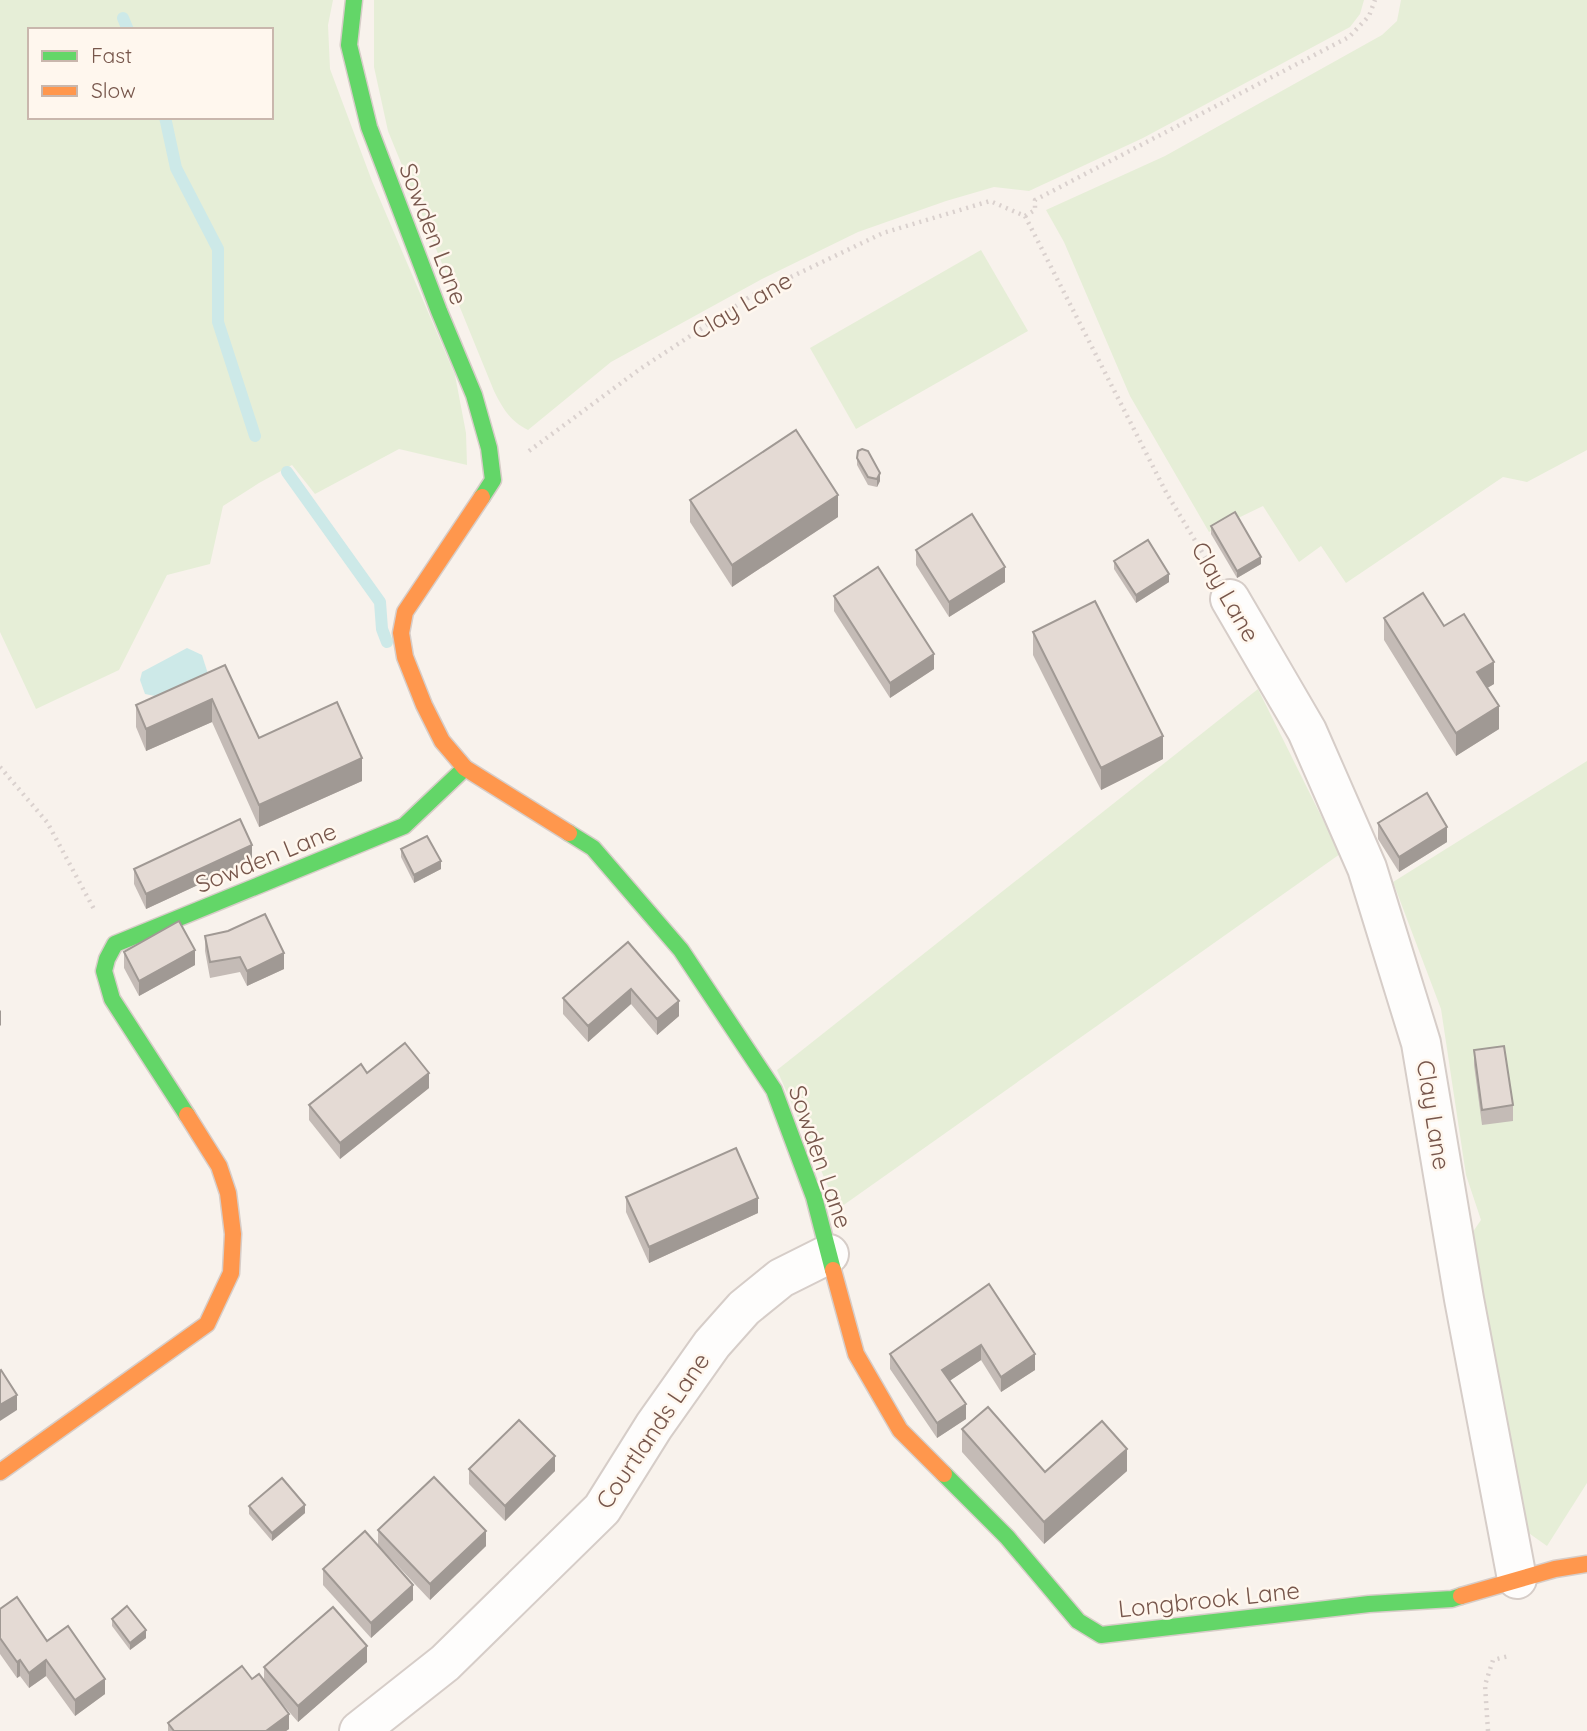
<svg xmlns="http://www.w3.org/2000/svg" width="1587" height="1731" font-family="Quicksand,sans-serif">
<rect width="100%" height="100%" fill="#f8f2ec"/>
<g fill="#e6eed7" fill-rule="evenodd">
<path d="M0,0H333L328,25L330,69L372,181L455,375L466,433L467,465L399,449L315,494L292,465L259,483L223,506L210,564L167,575L119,670L36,709L0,632ZM30,30H271V117H30Z"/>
<path d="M374,0H1364L1360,14L1350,27L1143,138L1029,191L994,187L946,201L858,232L762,279L611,362L528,430C510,421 503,409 494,391L388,131L374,67Z"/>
<path d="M1401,0H1587V450L1527,482L1503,477L1346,583L1321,546L1299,562L1263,506L1209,532L1130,396L1064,242L1046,210L1165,156L1382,35L1397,21Z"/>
<path d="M981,250L1028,331L856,429L810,348Z"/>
<path d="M1258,689L1340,854L838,1209L777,1070Z"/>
<path d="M1587,761V1483L1547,1546L1520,1527L1468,1239L1481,1220L1466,1175L1441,1009L1393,882Z"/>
</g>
<path fill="#cde9e8" d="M187,648L202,655L208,674L155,696L145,694L140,680L142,672Z"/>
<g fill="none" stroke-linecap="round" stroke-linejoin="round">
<g stroke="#cde9e8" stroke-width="12">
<path d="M123,18L128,30"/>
<path d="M165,117L176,168L218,249V322L255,436"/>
<path d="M287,472L380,602L382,629L387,642"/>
</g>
<defs>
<g id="street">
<path d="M1230,599L1307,731L1367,868L1421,1043L1464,1299L1517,1579"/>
<path d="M359,1731L445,1663L602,1509L654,1426L712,1344L744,1308L781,1278L829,1254"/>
</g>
<g id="fast">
<path d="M354,0L349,45L369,127L439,311L474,395L489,448L493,480L482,497"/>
<path d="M569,833L593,848L681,950L774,1090L814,1197L833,1270"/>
<path d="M187,1115L112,999L104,971L107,959L115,944L404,826L465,768"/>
<path d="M944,1474L1007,1537L1078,1621L1101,1635L1369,1604L1452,1599L1461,1596"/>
</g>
<g id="slow">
<path d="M482,497L405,612L401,633L405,657L424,705L442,741L465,768L569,833"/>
<path d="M833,1270L856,1354L900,1430L944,1474"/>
<path d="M0,1472L207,1324L231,1273L233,1234L228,1193L219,1166L187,1115"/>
<path d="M1461,1596L1555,1569L1587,1564"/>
</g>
</defs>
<use href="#street" stroke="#d6cdc8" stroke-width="42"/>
<use href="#fast" stroke="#d7cdc8" stroke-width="19"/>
<use href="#slow" stroke="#d7cdc8" stroke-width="19"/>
<g stroke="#dad1ce" stroke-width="4.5" stroke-dasharray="2 5" stroke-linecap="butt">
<path d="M1025,216L1035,210V200L1349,37L1369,16L1375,0"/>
<path d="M529,451L640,369L751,296L883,233L990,201L1025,216L1167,494L1211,567"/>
<path d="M0,767L47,822L95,911"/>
<path d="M1488,1731L1485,1685L1493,1660L1509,1656"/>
</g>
<use href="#street" stroke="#fefdfc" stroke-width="38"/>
<use href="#fast" stroke="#63d668" stroke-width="16"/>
<use href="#slow" stroke="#ff974d" stroke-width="16"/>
</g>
<g fill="#c4bbb6">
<path d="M857,458L880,481L877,487L868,485L857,465Z"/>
<path d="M690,500L838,517L732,587L690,522Z"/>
<path d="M1211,526L1261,564L1237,578L1211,534Z"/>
<path d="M916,550L1005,582L949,617L916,565Z"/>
<path d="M1114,561L1169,582L1136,603L1114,569Z"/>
<path d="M834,596L934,669L890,698L834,611Z"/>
<path d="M1384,618L1444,626L1494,684L1487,688L1499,729L1456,756L1384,640Z"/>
<path d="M1033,632L1163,759L1101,790L1033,655Z"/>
<path d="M225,665L259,738L362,781L259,827L212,722L146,751L136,727V705Z"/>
<path d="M1378,823L1447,842L1399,872L1378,839Z"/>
<path d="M401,849L441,869L414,883L401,857Z"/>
<path d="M252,860L146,909L134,884V869Z"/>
<path d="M205,936L284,969L247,986L240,972L210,978L205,951Z"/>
<path d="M628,942L679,1016L657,1035L631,1004L588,1042L563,1014V998Z"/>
<path d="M124,952L195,965L139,996L124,968Z"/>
<path d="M1474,1050L1513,1105V1121L1482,1125L1474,1065Z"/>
<path d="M367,1073L429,1088L340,1159L309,1120V1105Z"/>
<path d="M626,1197L758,1213L649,1263L626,1212Z"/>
<path d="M989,1284L1035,1370L1001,1392L981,1360L949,1381L966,1419L937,1438L890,1369V1354Z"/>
<path d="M962,1429L1045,1472L1127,1471L1044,1544L962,1452Z"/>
<path d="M469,1469L555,1471L505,1521L469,1484Z"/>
<path d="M249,1506L305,1513L272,1541L249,1514Z"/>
<path d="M378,1530L486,1546L430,1600L378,1545Z"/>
<path d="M323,1569L413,1600L371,1638L323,1585Z"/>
<path d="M0,1609L47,1641L105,1694L75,1716L46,1676L29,1688L20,1676L17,1678L0,1654Z"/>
<path d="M112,1619L146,1638L130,1650L112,1626Z"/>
<path d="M367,1662L298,1722L271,1691L289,1729L286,1731H168V1723L252,1679L264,1681V1667Z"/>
</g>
<g fill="#a09994">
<path d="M880,473V481L877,487V479Z"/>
<path d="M838,495V517L732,587V565Z"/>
<path d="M1261,557V564L1237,578V571Z"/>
<path d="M1005,567V582L949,617V602Z"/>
<path d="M1169,574V582L1136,603V595Z"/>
<path d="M934,654V669L890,698V683Z"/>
<path d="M1494,662V684L1477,694V672Z"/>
<path d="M212,699V722L146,751V729Z"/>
<path d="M1499,706V729L1456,756V733Z"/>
<path d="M1163,736V759L1101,790V768Z"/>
<path d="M362,758V781L259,827V805Z"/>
<path d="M1447,827V842L1399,872V857Z"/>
<path d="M252,845V860L146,909V894Z"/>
<path d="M441,861V869L414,883V875Z"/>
<path d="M195,950V965L139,996V981Z"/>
<path d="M284,953V969L247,986V971Z"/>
<path d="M631,989V1004L588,1042V1026Z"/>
<path d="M679,1001V1016L657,1035V1019Z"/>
<path d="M1,1010V1025L0,1026V1011Z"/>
<path d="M429,1073V1088L340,1159V1143Z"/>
<path d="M758,1198V1213L649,1263V1247Z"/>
<path d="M981,1345V1360L942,1386V1370Z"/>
<path d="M1035,1354V1370L1001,1392V1377Z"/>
<path d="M17,1395V1410L0,1421V1405Z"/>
<path d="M966,1404V1419L937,1438V1423Z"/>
<path d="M1127,1449V1471L1044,1544V1522Z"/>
<path d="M555,1456V1471L505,1521V1506Z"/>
<path d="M305,1505V1513L272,1541V1533Z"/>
<path d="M486,1531V1546L430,1600V1584Z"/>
<path d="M413,1585V1600L371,1638V1623Z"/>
<path d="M146,1630V1638L130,1650V1643Z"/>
<path d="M367,1646V1662L298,1722V1706Z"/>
<path d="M20,1660V1676L17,1678V1662Z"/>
<path d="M46,1660V1676L29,1688V1673Z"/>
<path d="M105,1679V1694L75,1716V1700Z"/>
<path d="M289,1714V1729L286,1731H266Z"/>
</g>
<g fill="#e4dad4" stroke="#a09994" stroke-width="2">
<path d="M796,430L838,495L732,565L690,500Z"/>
<path d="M862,449L868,451L880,473L877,479L868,477L857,458L858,451Z"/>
<path d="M1235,512L1261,557L1237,571L1211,526Z"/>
<path d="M972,514L1005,567L949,602L916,550Z"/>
<path d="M1148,540L1169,574L1136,595L1114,561Z"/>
<path d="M878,567L934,654L890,683L834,596Z"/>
<path d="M1423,593L1444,626L1464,614L1494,662L1477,672L1499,706L1456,733L1384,618Z"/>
<path d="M1095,601L1163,736L1101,768L1033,632Z"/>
<path d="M225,665L259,738L337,702L362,758L259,805L212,699L146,729L136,705Z"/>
<path d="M1427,793L1447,827L1399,857L1378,823Z"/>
<path d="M240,819L252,845L146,894L134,869Z"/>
<path d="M427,836L441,861L414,875L401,849Z"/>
<path d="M265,914L284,953L247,971L240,957L210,962L205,936L228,931Z"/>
<path d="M179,921L195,950L139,981L124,952Z"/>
<path d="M628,942L679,1001L657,1019L631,989L588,1026L563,998Z"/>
<path d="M405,1043L429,1073L340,1143L309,1105L361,1064L367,1073Z"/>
<path d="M1504,1046L1513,1105L1482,1110L1474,1050Z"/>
<path d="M736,1148L758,1198L649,1247L626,1197Z"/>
<path d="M989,1284L1035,1354L1001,1377L981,1345L942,1370L966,1404L937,1423L890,1354Z"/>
<path d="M1,1370L17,1395L0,1405V1371Z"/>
<path d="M988,1407L1045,1472L1102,1421L1127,1449L1044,1522L962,1429Z"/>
<path d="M519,1420L555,1456L505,1506L469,1469Z"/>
<path d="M434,1477L486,1531L430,1584L378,1530Z"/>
<path d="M282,1478L305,1505L272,1533L249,1506Z"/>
<path d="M365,1531L413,1585L371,1623L323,1569Z"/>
<path d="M17,1597L47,1641L68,1626L105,1679L75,1700L46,1660L29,1673L20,1660L17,1662L0,1638V1609Z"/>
<path d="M127,1606L146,1630L130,1643L112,1619Z"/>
<path d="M333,1607L367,1646L298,1706L264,1667Z"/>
<path d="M242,1666L252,1679L259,1674L289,1714L266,1731H174L168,1723Z"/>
</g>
<g text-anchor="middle" stroke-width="5" stroke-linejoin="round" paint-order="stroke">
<g font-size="24" fill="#77564b" stroke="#fff7ee">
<text transform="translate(433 234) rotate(69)" y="8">Sowden Lane</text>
<text transform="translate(742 306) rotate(-30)" y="8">Clay Lane</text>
<text transform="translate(1225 592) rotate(60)" y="8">Clay Lane</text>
<text transform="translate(266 858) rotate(-22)" y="8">Sowden Lane</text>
<text transform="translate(1433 1115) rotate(81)" y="8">Clay Lane</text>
<text transform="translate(820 1157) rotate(71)" y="8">Sowden Lane</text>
<text transform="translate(653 1431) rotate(-56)" y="8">Courtlands Lane</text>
<text transform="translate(1209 1600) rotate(-6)" y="8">Longbrook Lane</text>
</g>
</g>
<rect x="28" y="28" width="245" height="91" fill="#fff7ee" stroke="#c9b7ad" stroke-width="2"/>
<rect x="42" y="51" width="35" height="10" fill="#63d668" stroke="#c9b7ad" stroke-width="2"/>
<text x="91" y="63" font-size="21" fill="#77564b">Fast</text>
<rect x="42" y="86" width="35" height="10" fill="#ff974d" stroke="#c9b7ad" stroke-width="2"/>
<text x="91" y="98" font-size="21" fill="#77564b">Slow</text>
</svg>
